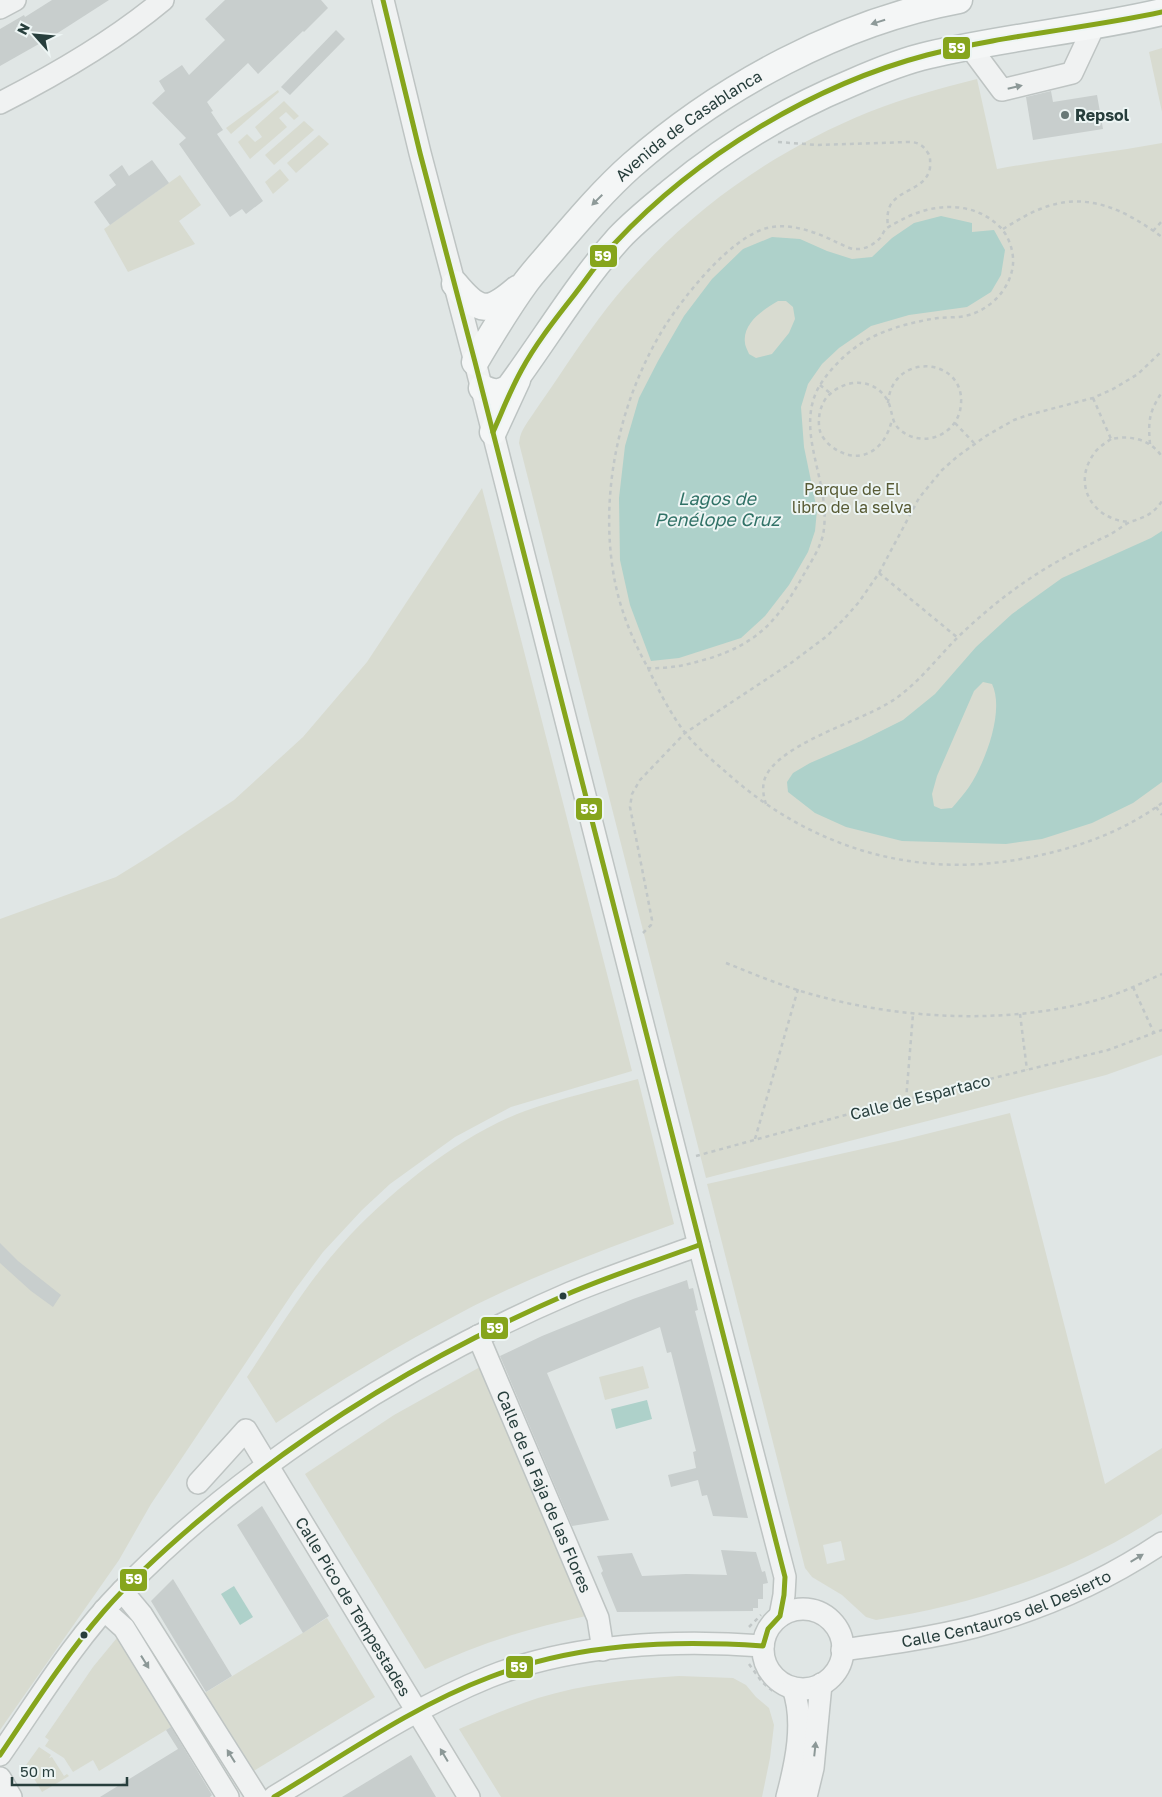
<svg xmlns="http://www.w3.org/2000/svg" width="1162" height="1797" font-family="'Golos Text',sans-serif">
<rect width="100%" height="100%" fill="#e0e6e5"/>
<g fill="#d8dbd0" fill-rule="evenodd">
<path d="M1162,48V112L1149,52Z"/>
<path d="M977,79L997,169C1052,159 1107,153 1162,143V1055L1106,1075L706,1178L519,443L520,437C523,427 530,419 535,411C546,395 557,379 567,364C588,333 609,303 634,276C697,205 780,148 869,112C904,98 941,88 977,79Z"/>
<path d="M278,90L279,92L231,134L226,128Z"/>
<path d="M284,101L299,116L294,120L286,112L279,118L287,127L250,159L238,142L247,134L255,142L262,137L255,127Z"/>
<path d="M304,121L314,130L274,165L265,155Z"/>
<path d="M319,135L329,144L296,173L287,163Z"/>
<path d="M280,169L289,180L273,194L265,182Z"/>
<path d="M180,175L201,205L179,221L195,244L128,272L104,229Z"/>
<path d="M482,488L632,1071L511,1107L455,1137L390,1184L362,1210L323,1252L294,1291L151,1504L119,1560L0,1730V919L116,877L150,856L234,800L303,737L367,662Z"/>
<path d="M638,1079L674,1224C603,1250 531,1276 464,1311C399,1345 337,1382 276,1423L247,1377C277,1332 306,1284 342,1244C388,1193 460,1135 525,1111C562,1098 600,1089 638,1079Z"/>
<path d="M1010,1113L1105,1484L1162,1448V1514C1076,1571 978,1604 876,1620L866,1617L842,1595L812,1577L805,1568L707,1184L898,1141ZM841,1541L845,1560L827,1564L823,1545Z"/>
<path d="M643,1366L649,1388L605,1400L599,1377Z"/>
<path d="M480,1367L586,1616C530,1628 477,1644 425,1669L305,1474L394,1415Z"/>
<path d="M327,1618L375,1697L247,1775L200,1696Z"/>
<path d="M121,1633L176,1724L99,1771L93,1760L73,1772L64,1758L45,1746L49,1740L45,1737L93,1667Z"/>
<path d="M679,1676L733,1678L746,1685L756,1697L769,1708L774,1725L770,1758L762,1797H501L459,1729C485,1718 511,1707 538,1698C584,1684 631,1679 679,1676Z"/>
<path d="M39,1747L51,1755L49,1758L52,1757L64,1776L67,1774L69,1776L42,1792L26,1765Z"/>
</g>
<g fill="#aed1ca" fill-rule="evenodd">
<path d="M941,216L972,223V232L994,230L1005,250L1001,275L991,292L967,307L909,315L871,326L839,348L822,364L808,384L801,407L804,447L817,510L815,531L808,552L789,585L765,616L741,638L679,658L651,661L630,605L620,560L619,498L625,446L639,398L658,361L684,316L712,279L743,249L772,237L800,239L827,251L852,259L872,257L892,238L914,223ZM778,301H786L793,307L795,319L789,333L772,354L756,358L749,354C748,351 745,346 745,343C742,323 764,309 778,301Z"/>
<path d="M1162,531V782L1133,803L1092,823L1042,839L1006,844L902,841L846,827L815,813L788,792L787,782L793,773L810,763L861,741L903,720L935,694L976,647L1012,614L1062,578L1151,538ZM983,682L992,684C1005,711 985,763 969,787C964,794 958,801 952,808L941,809L934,806L932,794L937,776L974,691Z"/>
<path d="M647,1400L652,1419L616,1429L611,1409Z"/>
<path d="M234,1586L253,1617L240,1625L221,1594Z"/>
</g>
<g fill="#c8cecd">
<path d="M52,0H109L53,36L0,66V29L24,15L25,17Z"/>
<path d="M225,0H321L328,8L304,32L303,31L258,74L248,63L207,102L213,111L211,112L223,130L217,134L263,201L246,214L242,209L230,217L179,144L186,138L152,103L165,91L159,81L182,65L189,75L225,40L205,19Z"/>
<path d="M336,30L345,39L290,95L281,87Z"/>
<path d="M1051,91L1053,102L1097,95L1103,129L1033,140L1026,97Z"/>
<path d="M152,160L169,183L110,225L94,202L116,185L109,175L122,165L129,176Z"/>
<path d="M0,1243L18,1261L61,1295L53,1307L31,1291L0,1263Z"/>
<path d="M687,1280L689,1289L693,1288L698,1310L695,1311L748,1518L713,1516L707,1495L702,1496L698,1480L671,1487L668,1475L696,1468L693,1452L696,1451L671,1352L667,1353L660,1327L547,1373L609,1520L572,1526L500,1356L542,1336L633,1299Z"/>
<path d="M262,1506L329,1616L303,1633L237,1525Z"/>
<path d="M721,1550L756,1552L762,1572L765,1571L768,1583L763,1584V1599H758V1608H753V1611L617,1612L601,1573L603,1571L597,1556L632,1553L642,1576L686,1574L727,1575Z"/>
<path d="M173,1579L232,1676L206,1692L151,1601Z"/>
<path d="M171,1727L212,1795L210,1797H100L178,1749L166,1730Z"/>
<path d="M411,1755L436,1797H342Z"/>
</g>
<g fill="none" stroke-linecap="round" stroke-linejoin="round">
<defs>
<g id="minor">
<path d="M383,0L420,153L475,362L699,1245L785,1577L784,1595L780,1616"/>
<path d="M0,8L15,0"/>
<path d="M970,47L1002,90L1072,73L1094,26"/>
<path d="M0,103C57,74 114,41 163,0"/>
<path id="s1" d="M478,1336L598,1618L603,1650"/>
<path id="s2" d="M198,1483L246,1430L469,1797"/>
<path d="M122,1591L142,1615L257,1797"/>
<circle cx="803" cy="1649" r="40"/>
<path d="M104,1610L124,1628L228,1797"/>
<path id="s3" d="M842,1650C886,1644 931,1638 974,1627C1040,1610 1105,1581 1162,1543"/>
<path d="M0,1755C39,1699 74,1640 122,1591C244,1465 410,1362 570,1293C613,1275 656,1261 699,1245"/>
<path d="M0,1778L11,1797"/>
<path d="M274,1797C344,1755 413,1708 489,1677C572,1644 674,1639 763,1646"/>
<path d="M787,1797C796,1763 805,1722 793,1688"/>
<path d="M806,1797L813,1768L821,1684"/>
</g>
<g id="major">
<path d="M455,284C480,314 489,313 517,289"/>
<path id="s4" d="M475,362C491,335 507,308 526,282C536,269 547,257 557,245C581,217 605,189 632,165C722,86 841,22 959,0"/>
<path d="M482,388C493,393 499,394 509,388C546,338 577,285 619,238C635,221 654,206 672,191C726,146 786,110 851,83C876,72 902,61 929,55C1006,37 1085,30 1162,12"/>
<path d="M493,432L517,380"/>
</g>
</defs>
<use href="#minor" stroke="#bec4c3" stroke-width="24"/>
<use href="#major" stroke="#bcc3c2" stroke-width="29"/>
<g stroke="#c1c7c7" stroke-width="2.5" stroke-dasharray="4 4" stroke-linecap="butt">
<path d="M778,142L818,145L909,142C918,142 923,145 928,153C931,158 930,163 930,168C926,189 901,189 891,204C887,211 887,219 888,227"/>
<path d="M1003,229C1015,222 1027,214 1040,209C1087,190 1125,210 1162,237"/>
<path d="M1153,231L1162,221"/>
<path d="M820,385L830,393"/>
<path d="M1093,398L1111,439C1130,435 1151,439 1162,457"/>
<path d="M888,403C892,351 965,357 961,404C959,435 922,450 899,429C890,420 893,408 886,398C872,377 844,379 828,396C820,404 817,420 820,431C821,436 827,443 831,446C859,468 886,450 892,419"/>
<path d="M955,423L974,443"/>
<path d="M1111,439C1104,444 1097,448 1093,455C1072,486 1094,520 1129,522"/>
<path d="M1150,444C1148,421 1149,412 1162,392"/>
<path d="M879,573L958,638"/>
<path d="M647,668C670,669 686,665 707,659C758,644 779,619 804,574C812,560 823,544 824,528C830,477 790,425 824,379C838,360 857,343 879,334C897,326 918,321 938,318C948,317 959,318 969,315C991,309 1011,288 1013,264C1014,252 1009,236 1000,227C974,201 935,203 905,218C901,220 890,226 887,228C884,230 883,234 881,237C875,244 865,250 855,249C849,249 841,244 836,242C816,232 789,222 767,228C730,238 685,295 665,326C619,400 598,496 615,582C621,612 633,641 648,668C658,689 669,711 683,730C695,746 712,760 727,773C808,846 912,879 1021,859C1071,850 1120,834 1162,803"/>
<path d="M766,804C763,795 762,786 765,778C778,745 857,722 887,704C916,687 935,660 958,637C985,611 1016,586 1048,567C1068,555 1088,545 1109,535C1115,532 1121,527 1128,523C1131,521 1135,521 1138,519C1149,516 1156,510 1162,501"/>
<path d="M1156,807L1162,815"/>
<path d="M643,933L651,925L652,920L630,807L632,794L640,780L685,733L791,663L827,636L844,619L859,602L879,573L919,498L942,470L958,456L986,436L1014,420L1028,415L1093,398L1113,389L1138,374L1162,351"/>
<path d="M726,963C756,975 787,988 818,996C909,1021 1024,1025 1113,995C1130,989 1146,981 1162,974"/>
<path d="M1133,987L1154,1033"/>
<path d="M1020,1014L1027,1070"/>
<path d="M906,1100L913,1014"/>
<path d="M755,1139L798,989"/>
<path d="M696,1156L871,1108L1108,1050L1162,1030"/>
<path d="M749,1627L761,1615"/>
<path d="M749,1664L762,1682L775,1693"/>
</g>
<use href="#minor" stroke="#f0f2f2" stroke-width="21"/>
<use href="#major" stroke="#f4f6f6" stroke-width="26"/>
<defs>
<g id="bus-1">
<path d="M493,432C502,412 510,391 521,371C535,345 553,322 571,299C586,280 599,260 615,243C696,156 813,85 927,55C1004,35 1084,29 1162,12"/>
<path d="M0,1755C33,1706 65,1656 104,1611C132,1579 164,1550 197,1522C308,1427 436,1351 570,1293C612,1275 656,1261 699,1245"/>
<path d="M274,1797C344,1755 413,1706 490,1677C577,1643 671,1640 763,1646L768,1629L780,1616L784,1595L785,1577L475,362L420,153L383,0"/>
</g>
</defs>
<use href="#bus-1" stroke="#edf5f4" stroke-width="9"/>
<use href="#bus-1" stroke="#86a51c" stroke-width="5"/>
</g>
<defs><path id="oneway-solid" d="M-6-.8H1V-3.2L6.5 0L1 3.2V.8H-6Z" transform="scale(1.25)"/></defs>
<g fill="#8e9a99">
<use href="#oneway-solid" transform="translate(878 22) rotate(163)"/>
<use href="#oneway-solid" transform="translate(597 200) rotate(135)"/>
</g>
<g fill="#8c9897">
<use href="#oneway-solid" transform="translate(1015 87) rotate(-13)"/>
<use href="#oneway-solid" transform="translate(1137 1558) rotate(-31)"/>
<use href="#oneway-solid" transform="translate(145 1662) rotate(58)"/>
<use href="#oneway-solid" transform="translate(815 1749) rotate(-84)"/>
<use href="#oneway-solid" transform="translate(444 1755) rotate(-121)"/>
<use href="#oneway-solid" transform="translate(231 1756) rotate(-122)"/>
</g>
<circle fill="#687977" stroke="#edf5f4" stroke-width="2" cx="1065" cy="115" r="5"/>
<g fill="#273e3c" stroke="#edf5f4" stroke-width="2">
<circle cx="563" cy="1296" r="4.5"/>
<circle cx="84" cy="1635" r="4.5"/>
</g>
<g text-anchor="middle" stroke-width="4" stroke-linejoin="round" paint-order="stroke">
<g font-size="16" font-weight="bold" fill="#273e3c" stroke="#edf5f4" text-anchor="start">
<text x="1075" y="121">Repsol</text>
</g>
<g font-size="16" fill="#273e3c" stroke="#edf5f4">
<text dy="6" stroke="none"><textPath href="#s4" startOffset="322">Avenida de Casablanca</textPath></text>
<text transform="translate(920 1097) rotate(-14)" y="6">Calle de Espartaco</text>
<text dy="6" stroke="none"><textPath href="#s1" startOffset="169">Calle de la Faja de las Flores</textPath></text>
<text dy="6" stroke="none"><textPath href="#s2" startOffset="278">Calle Pico de Tempestades</textPath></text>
<text dy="6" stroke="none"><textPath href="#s3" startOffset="170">Calle Centauros del Desierto</textPath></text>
</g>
<g font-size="16" fill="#575a34" stroke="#edf5f4">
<text x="852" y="495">Parque de El<tspan x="852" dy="18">libro de la selva</tspan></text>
</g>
<g font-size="18" font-style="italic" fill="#317267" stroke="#edf5f4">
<text x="717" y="505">Lagos de<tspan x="717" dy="21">Penélope Cruz</tspan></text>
</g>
</g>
<g stroke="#edf5f4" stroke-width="2">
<rect x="942" y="36" width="29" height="24" rx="5" fill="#86a51c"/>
<rect x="589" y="244" width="29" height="24" rx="5" fill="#86a51c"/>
<rect x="575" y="797" width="28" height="24" rx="5" fill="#86a51c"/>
<rect x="480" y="1316" width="29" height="24" rx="5" fill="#86a51c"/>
<rect x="119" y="1568" width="29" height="24" rx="5" fill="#86a51c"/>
<rect x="505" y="1655" width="29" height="24" rx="5" fill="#86a51c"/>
</g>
<g font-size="14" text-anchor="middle" font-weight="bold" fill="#fff">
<text x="957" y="53">59</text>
<text x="603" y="261">59</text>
<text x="589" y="814">59</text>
<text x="495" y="1333">59</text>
<text x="134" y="1584">59</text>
<text x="519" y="1672">59</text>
</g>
<g transform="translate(35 35) rotate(297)" stroke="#edf5f4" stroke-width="4" paint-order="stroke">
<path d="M0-4L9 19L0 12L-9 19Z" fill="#273e3c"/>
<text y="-8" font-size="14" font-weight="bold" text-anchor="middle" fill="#273e3c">N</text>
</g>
<path d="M12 1777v8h115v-8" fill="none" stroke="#273e3c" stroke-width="2.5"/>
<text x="20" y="1777" font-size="15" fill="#273e3c" stroke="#edf5f4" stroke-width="4" paint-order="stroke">50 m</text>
</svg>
